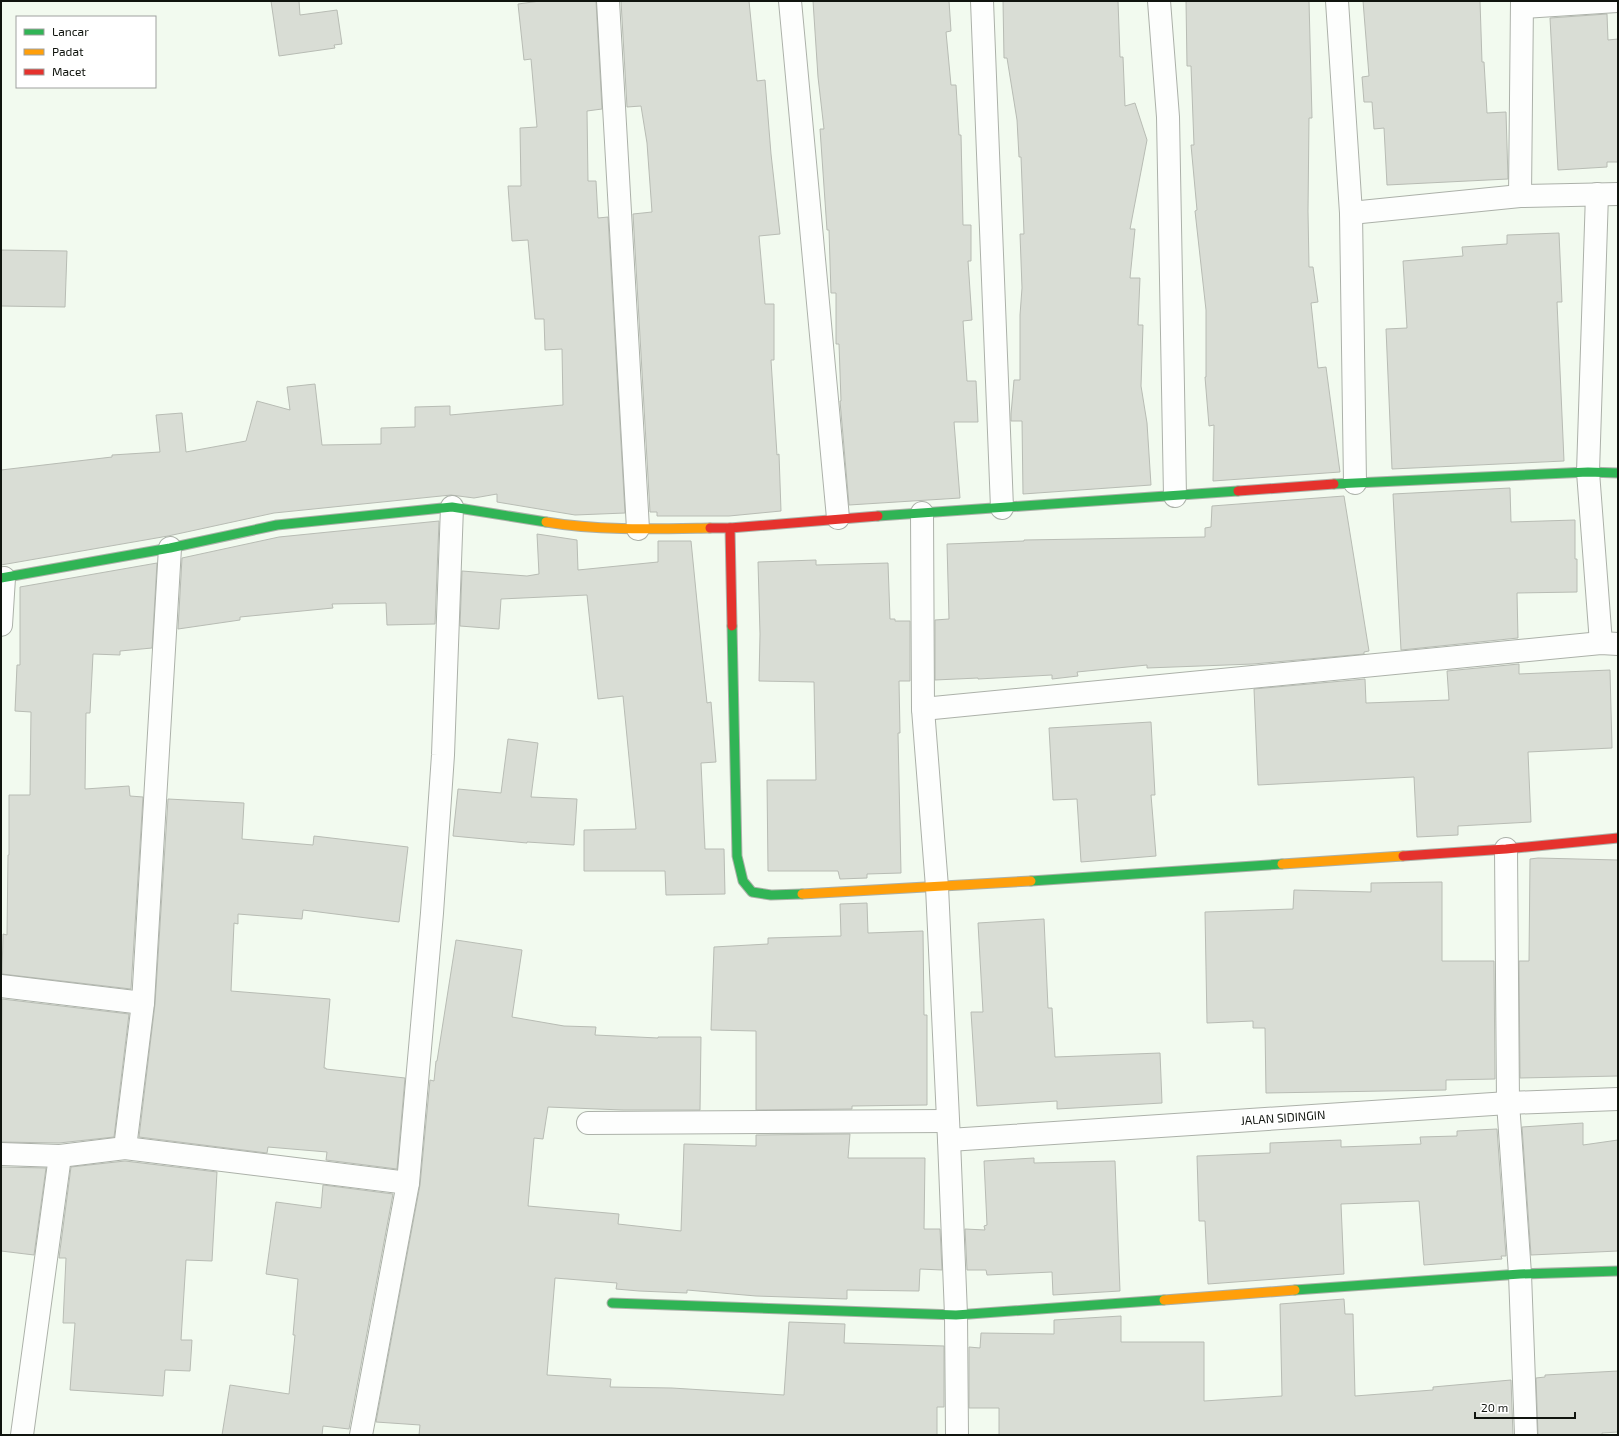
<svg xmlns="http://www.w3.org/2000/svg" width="1619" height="1436" font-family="'Exo 2',sans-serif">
<rect width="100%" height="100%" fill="#f2faef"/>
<g fill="#d9ddd5" stroke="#b8bcb4">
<path d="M271,1H299L300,15L337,10L342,44L334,45L335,48L279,56Z"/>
<path d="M540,1H596L602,109L587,111L588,181H596L598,218L608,217L625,513L575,515L497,502V494L474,498L451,495L274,513L168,536L1,565V470L112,457V455L160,452L156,415L182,413L186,452L246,441L257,401L290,410L287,387L315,384L322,445L381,444V428L415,427V407L450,406V415L563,405L562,349L545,350L544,319H535L528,240L512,241L508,186H521L520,128L537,127L531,59L524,60L518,4Z"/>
<path d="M621,1H749L757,81L765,80L771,154L780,234L759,236L765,304H774V360H771L777,455L779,454L781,511L729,516H657V512H650L633,214L652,212L647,143L641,106L627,107Z"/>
<path d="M813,1H949L951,31L946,32L951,85H956L959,135H961L963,225H971V261H968L972,320L963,321L967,381H976L978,422H954L960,498L849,505L840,401H841L839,344H836V293H831L829,230H827L820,129H824L818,77Z"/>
<path d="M1003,1H1118L1120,57H1123L1125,106L1135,103L1147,140L1130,229H1135L1130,278H1140L1138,325H1143L1141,386L1147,423L1151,485L1023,494L1022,421H1011V414L1014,380H1020V315L1022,288L1020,234H1024L1021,157H1019L1017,120L1007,58H1004Z"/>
<path d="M1186,1H1309L1312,118H1309L1308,211L1309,267H1313L1318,302L1311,303L1318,368L1326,367L1340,472L1213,481L1214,425L1209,426L1205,377H1206V310L1195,211L1197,210L1191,145H1194L1191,66H1187Z"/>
<path d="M1363,1H1480L1482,62H1484L1487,113L1506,112L1508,179L1387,185L1384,128L1374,129L1372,102H1364L1362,77L1369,76Z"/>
<path d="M1607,14L1608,40L1618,39V162H1607V167L1558,170L1550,18Z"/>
<path d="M1559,233L1562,302H1557L1564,461L1392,469L1386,329L1407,328L1403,261L1463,256L1462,247L1507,244V235Z"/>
<path d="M1,250L67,251L65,307L1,306Z"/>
<path d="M1510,488L1511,522L1575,520V559H1577V592L1517,593L1518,638L1401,650L1393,494Z"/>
<path d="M1344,496L1369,651L1364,652V654L1253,664L1147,668V665L1077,672L1078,676L1052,679V675L978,679V678L935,680V620L949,619L947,544L1024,541V540L1205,537V528L1211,527L1212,506Z"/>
<path d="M439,521L435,624L387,625L386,603L332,604L333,608L240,617V620L178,629L182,558L279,537Z"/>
<path d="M537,534L577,540L578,570L658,562V541H691L707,703L711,702L716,762L701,763L705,849H724L725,894L666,895L665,871H584V830L636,829L623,696L598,699L587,595L501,599L499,629L460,626L462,571L527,576L539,574Z"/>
<path d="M816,560V565L888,563L890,619H895V621H910V681H899L900,733H898L901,873L867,874V878L840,879L838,871H768L767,780H816L814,682L759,681L760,634L758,562Z"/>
<path d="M157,563L152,648L120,651V655L93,654L90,713H86L85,789L129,786L130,796L143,797L131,989L2,974L3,934L7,935L8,855H9V795H30L31,712L15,711L17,665H20V587Z"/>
<path d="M1519,664V674L1610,670L1612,748L1528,752L1531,822L1458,826V835L1417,837L1414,777L1258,785L1254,689L1365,679L1366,703L1449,700L1447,671Z"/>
<path d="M1151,722L1155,795H1151L1156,856L1081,862L1077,799L1053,800L1049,728Z"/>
<path d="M508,739L538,743L531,797L577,799L574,845L527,842V843L453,836L458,789L501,793Z"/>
<path d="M168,799L244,803L242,839L313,845L314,836L408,847L399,922L303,910L302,919L238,914V924L234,923L231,991L330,999L324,1068H326V1069L405,1078L397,1169L326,1160L327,1152L268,1147L267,1153L139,1137L155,1004Z"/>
<path d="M1538,858L1618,860V1076L1520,1078L1519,961H1529L1530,859Z"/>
<path d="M1442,882V961H1494L1495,1079L1446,1080V1090L1266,1093L1265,1028H1253V1021L1207,1023L1205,912L1293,909L1294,890L1371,892V883Z"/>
<path d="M867,903L868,933L923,931L924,1015H927V1105L852,1106V1109L756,1110V1031L711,1030L714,947L768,944V938L841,936L840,904Z"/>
<path d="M1044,919L1048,1008H1052L1055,1057L1160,1053L1162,1103L1057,1109V1101L977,1106L971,1012H983L978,923Z"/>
<path d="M456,940L522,950L512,1017L564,1026L596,1027L595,1035L658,1038V1037H701L700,1110H623L548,1107L543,1139L534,1138L528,1206L619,1214L618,1224L681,1231L684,1144L756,1146V1135L850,1134L848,1158H925L924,1229H940L942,1270L920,1269L919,1291L847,1290V1299L756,1296L687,1290V1293L639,1291L616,1289L617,1283L555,1278L547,1375L611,1379L610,1387L672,1388L784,1395L789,1322L845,1324L844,1343L944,1346V1407H937V1435H419L420,1425L376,1422L420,1185L430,1080L434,1081L436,1061H437Z"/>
<path d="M2,999L129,1014L114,1137L59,1143L1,1142Z"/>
<path d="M1583,1123V1145L1618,1140V1251L1531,1255L1522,1127Z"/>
<path d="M1497,1129L1506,1256H1501L1502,1259L1424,1265L1419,1201L1341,1204L1344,1274L1208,1284L1205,1221H1199L1197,1156L1270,1153V1143L1341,1140V1147L1421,1144L1420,1137L1457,1136V1131Z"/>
<path d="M1034,1158V1163L1115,1161L1120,1291L1053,1295L1052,1272L987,1275L986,1270H967L965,1229L985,1230L984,1226L987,1225L984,1161Z"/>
<path d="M125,1161L217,1172L212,1261L186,1260L181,1340H192L190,1371L165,1370L163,1396L70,1390L75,1323H63L66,1258H59L71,1167Z"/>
<path d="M1,1167L46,1168L34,1255L1,1251Z"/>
<path d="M323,1185L393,1194L349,1429L323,1426L322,1435H222L230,1385L289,1394L295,1335H293L298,1279L266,1274L276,1202L321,1208Z"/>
<path d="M1344,1299L1345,1314H1353L1355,1396L1433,1390V1387L1511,1380L1513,1435H999V1408H969V1347L980,1348L981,1333L1054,1334V1320L1121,1316V1342H1204V1401L1282,1396L1280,1304Z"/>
<path d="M1618,1371V1432L1602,1433V1435H1538L1536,1378L1545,1377V1375Z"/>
</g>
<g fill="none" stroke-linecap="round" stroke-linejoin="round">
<defs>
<g id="street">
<path d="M608,1L638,529"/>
<path d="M790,1L838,518"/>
<path d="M982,1L1002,508"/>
<path d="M1159,1L1168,117L1175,496"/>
<path d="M1337,1L1351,213L1355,483"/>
<path d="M1523,7L1617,1"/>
<path d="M1597,194L1588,472L1601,643"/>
<path d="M1520,196L1522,1"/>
<path d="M1351,213L1520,196L1618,194"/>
<path d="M922,513L923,709L937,887L949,1140L956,1315L957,1435"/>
<path d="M1,625L4,578"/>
<path d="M923,709L1601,643L1618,644"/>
<path d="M1506,849L1508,1103L1520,1274L1526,1435"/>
<path d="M1,986L143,1003"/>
<path d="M588,1123L947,1121"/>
<path d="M949,1140L1508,1103L1618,1099"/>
<path d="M125,1148L143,1003L170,548"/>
<path d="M1,1154L60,1156L125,1148L408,1183"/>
<path d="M22,1435L60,1156"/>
<path d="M361,1435L408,1183L432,913L443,755L452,507"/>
</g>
<g id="fast">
<path d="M1334,484L1588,472L1618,473"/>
<path d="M878,516L1238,491"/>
<path d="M1,578L170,548L277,525L452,507L546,522"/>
<path d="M732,626L737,856L743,881L752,892L771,895L802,894"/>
<path d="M1031,881L1282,864"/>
<path d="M1295,1290L1520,1274L1618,1271"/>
<path d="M612,1303L956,1315L1164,1300"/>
</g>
<g id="slow">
<path d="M546,522C600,531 656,529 710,528"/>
<path d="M1282,864L1403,856"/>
<path d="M802,894L1031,881"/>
<path d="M1164,1300L1295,1290"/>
</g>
<g id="jam">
<path d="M1238,491L1334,484"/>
<path d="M710,528H730L878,516"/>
<path d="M730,528L732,626"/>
<path d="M1403,856L1506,849L1618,838"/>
</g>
</defs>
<use href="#street" stroke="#acb1a9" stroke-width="24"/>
<use href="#fast" stroke="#acb1a9" stroke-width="11"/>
<use href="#slow" stroke="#acb1a9" stroke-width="11"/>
<use href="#jam" stroke="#acb1a9" stroke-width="11"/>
<use href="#street" stroke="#fdfefd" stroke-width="22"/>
<use href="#fast" stroke="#30b455" stroke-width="9"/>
<use href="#slow" stroke="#ff9f0a" stroke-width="9"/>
<use href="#jam" stroke="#e5322d" stroke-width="9"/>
</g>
<g text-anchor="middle" stroke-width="3" stroke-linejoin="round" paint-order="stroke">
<g font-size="12" fill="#10140e" stroke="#fff">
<text transform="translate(1283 1118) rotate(-4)" y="4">JALAN SIDINGIN</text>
</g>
</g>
<rect width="1619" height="1436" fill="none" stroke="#10140e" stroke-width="4"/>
<rect x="16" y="16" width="140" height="72" fill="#ffffff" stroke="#9fa19f"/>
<rect x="24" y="29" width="20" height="6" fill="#30b455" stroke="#9fa19f"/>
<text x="52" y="36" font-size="12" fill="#10140e">Lancar</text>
<rect x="24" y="49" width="20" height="6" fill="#ff9f0a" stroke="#9fa19f"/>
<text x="52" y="56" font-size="12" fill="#10140e">Padat</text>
<rect x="24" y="69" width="20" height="6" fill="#e5322d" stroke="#9fa19f"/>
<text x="52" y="76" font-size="12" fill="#10140e">Macet</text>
<path d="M1475 1412v6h100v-6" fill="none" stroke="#10140e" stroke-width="2"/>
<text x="1481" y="1412" font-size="12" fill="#10140e" stroke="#ffffff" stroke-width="3" paint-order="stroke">20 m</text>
</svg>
